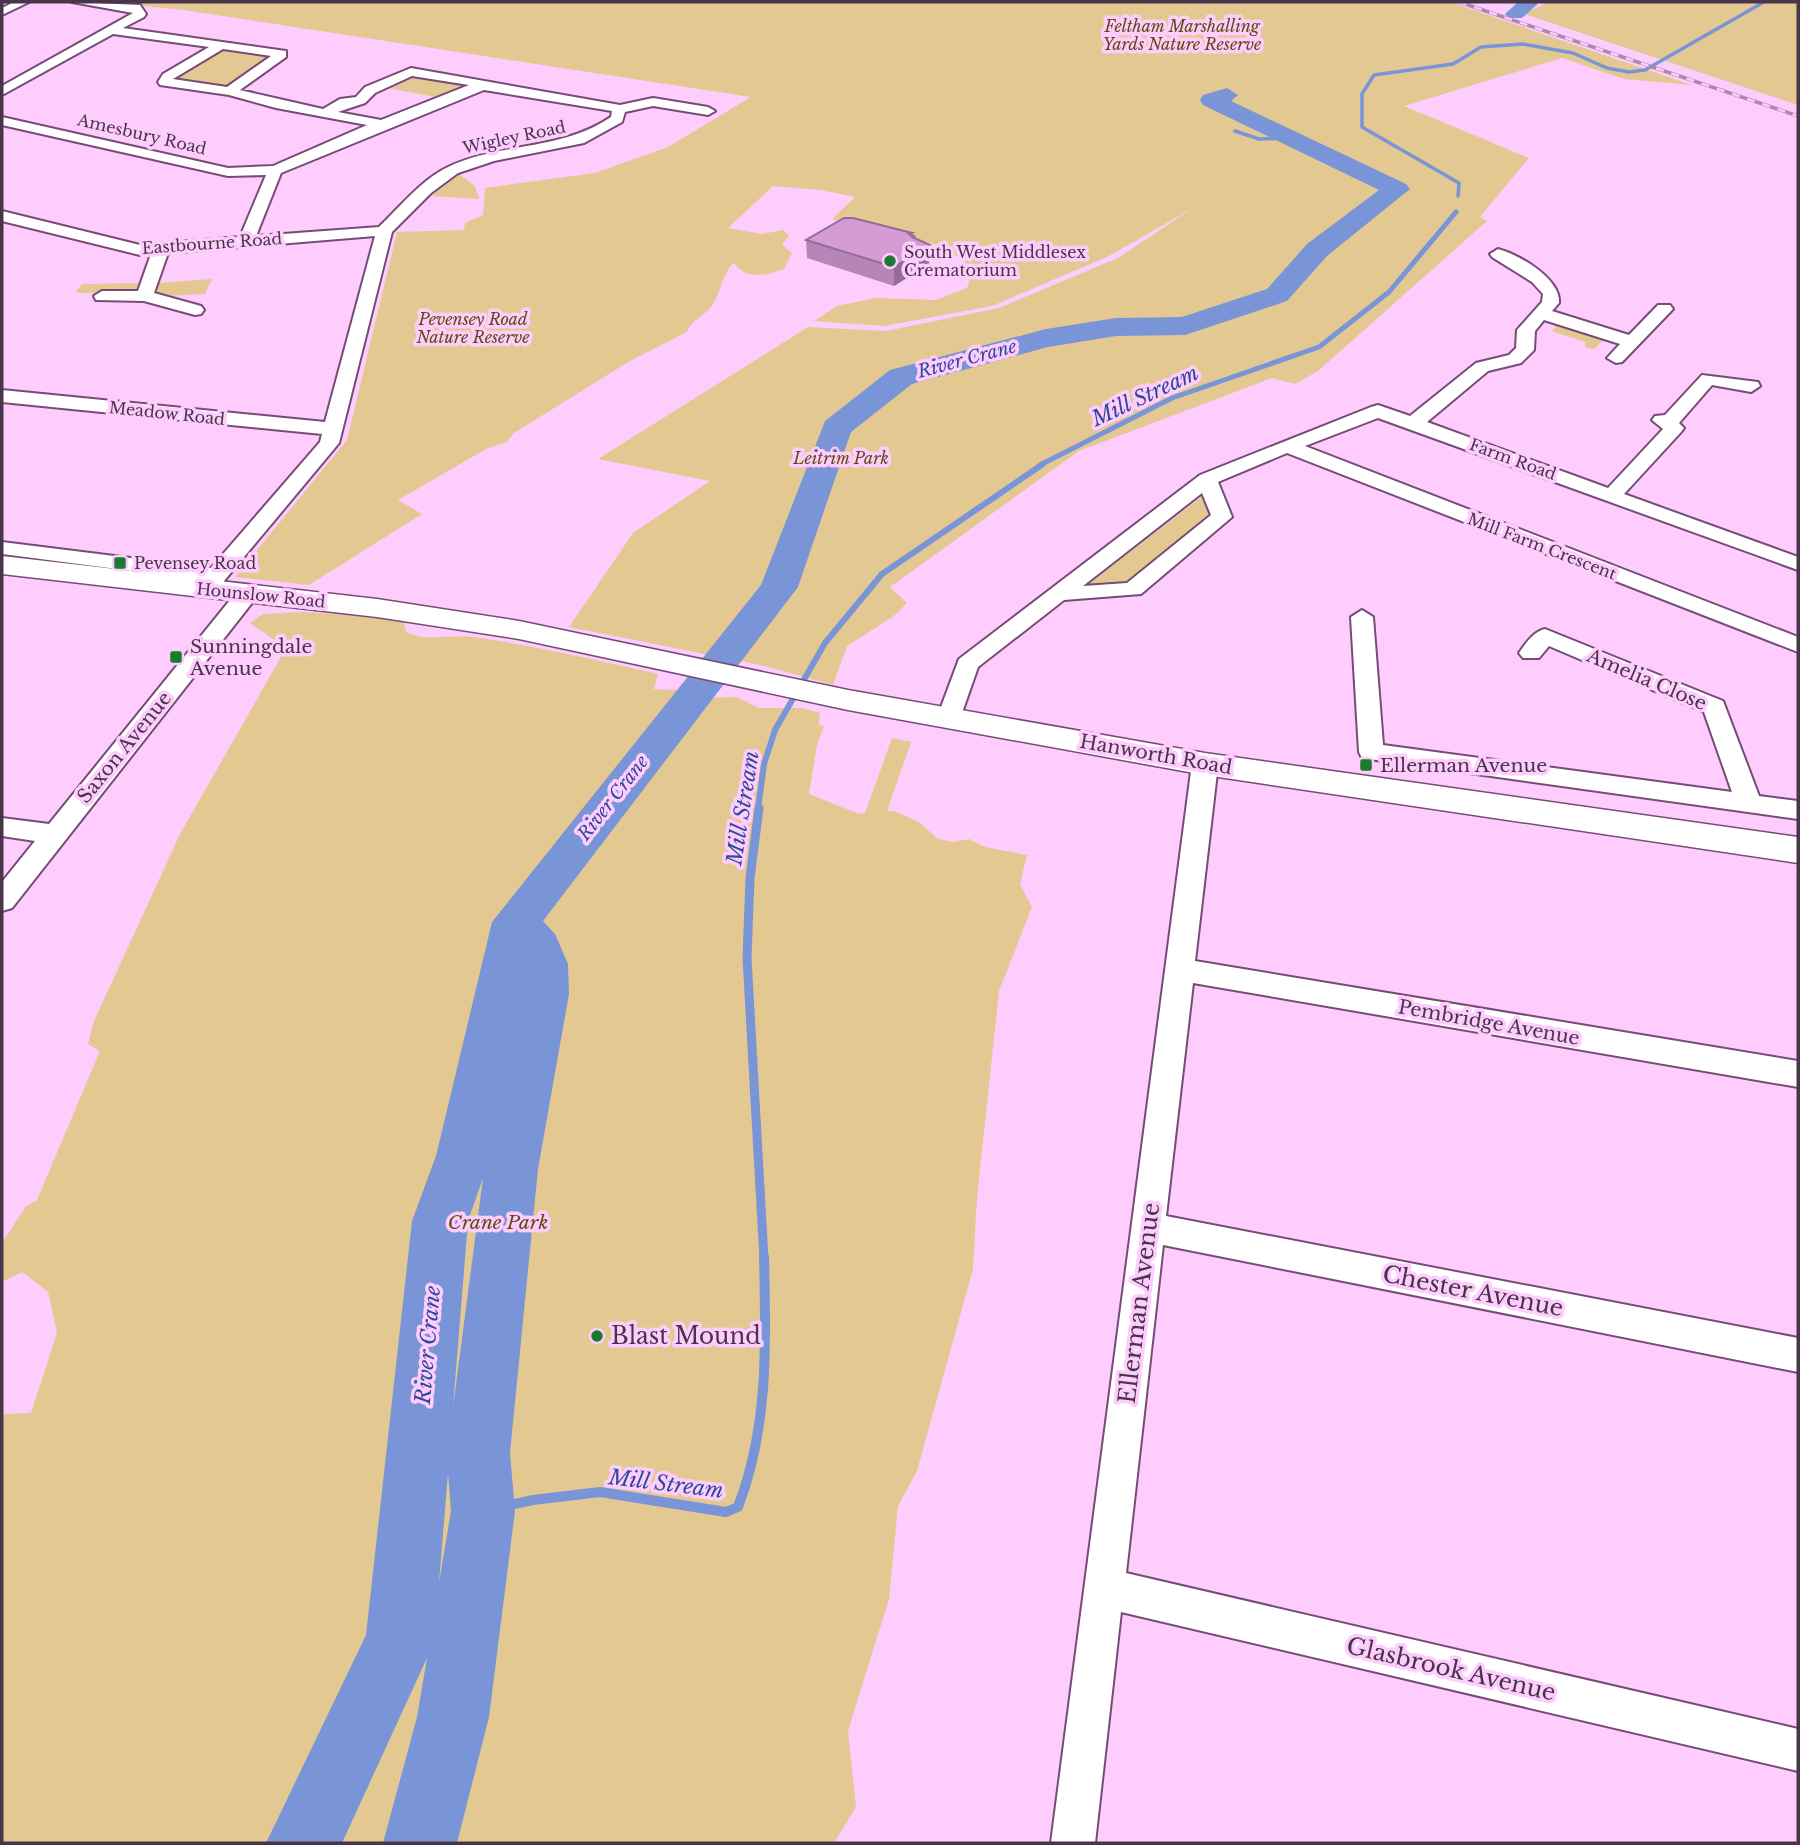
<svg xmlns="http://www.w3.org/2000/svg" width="1800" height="1845" font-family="'Libre Baskerville',serif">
<rect width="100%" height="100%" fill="#fecdfe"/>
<g fill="#e3c991">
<path d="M102,2H1450L1692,85L1624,79L1562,58L1404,106L1529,158L1480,217L1487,221L1318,371L1295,384L1272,378L1079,451L890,587L907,603L894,616L847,646L833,685L765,666L569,627L633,533L710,481L598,459L808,327L886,331L999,308L1118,258L1193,208L1109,256L992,306L884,326L814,321L837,306L875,298L936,300L967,288L973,268L942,246L832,219L855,197L821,190L773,186L728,228L762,234L783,230L789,235L782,245L792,253L784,269C767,275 747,281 734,263C722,272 721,295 710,308C704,316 690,321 687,332L630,361L514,433L507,442L486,449L398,500L422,514L309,585L235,577L347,440L397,232L464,230L465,223L483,215L485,188L595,173L668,147L751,97L184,10Z"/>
<path d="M1548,2H1798V105L1524,14Z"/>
<path d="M231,48L271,56L227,87L173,80L221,50Z"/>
<path d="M408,75L469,84L435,97L383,87Z"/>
<path d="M459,174L475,186L479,199L432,196L443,183Z"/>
<path d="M212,279L205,294L165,296L152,292L157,283Z"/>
<path d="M143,283L139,289C130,291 82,295 75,292L82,284Z"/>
<path d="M1558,325H1562L1604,340L1594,349L1585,347V342L1551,331Z"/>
<path d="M1204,495L1212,514L1128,582L1087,585Z"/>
<path d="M303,612L353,615L404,622L406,632C426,642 452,634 474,637C536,646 597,660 658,674L654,689L677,690L701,698L737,697L759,708H801L820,713L819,725L824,726L817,745L809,794L859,814L865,813L892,738L911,742L887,811H894L919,822L938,839L954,842L969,839L985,847L1027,855L1020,884L1032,907L999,991L977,1198L973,1269L917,1471L898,1506L889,1599L848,1731L856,1807L834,1843H2V1414L31,1413L57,1333L48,1292L22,1272L2,1282V1243L26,1206L37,1200L100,1051L88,1044L94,1021L180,834L286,648L250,623L263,614Z"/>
</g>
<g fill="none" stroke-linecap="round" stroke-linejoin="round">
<g stroke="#7995d8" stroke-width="3.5">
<path d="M1235,131L1259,139L1291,138"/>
<path d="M1458,196L1459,183L1362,127V94L1374,75L1453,64L1481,47L1523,44L1573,53L1607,68L1629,72L1645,70L1764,2"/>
</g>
<path stroke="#7995d8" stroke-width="5" d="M1040,465L1172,398L1319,347L1389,292L1456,212"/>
<path stroke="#7995d8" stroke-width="6" d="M758,809L764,764L775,730L825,643L882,574L1043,464"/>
<path stroke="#7995d8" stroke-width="9" d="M759,808L750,878L747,958L764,1259"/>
<path stroke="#7995d8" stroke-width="10" d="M483,1511L533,1500L600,1492L726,1512L738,1507C769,1427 766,1341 764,1257"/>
<g fill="#7995d8" fill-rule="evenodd">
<path d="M1518,2H1540L1522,18H1508L1505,14Z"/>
<path d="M1227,88L1238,95L1231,101L1406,184L1410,189L1327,256L1287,301L1185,335L1116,336L1048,347L912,384L851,432L798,587L543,921L555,934L568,964L569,994L538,1169L510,1453L515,1511L489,1717L457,1843H383L417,1717L427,1658L342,1843H266L366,1635L412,1221L436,1156L492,922L761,585L825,421L890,370L1046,329L1116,318L1182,317L1267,289L1307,244L1379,190L1203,105L1200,100L1203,95ZM483,1178L453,1407L468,1221ZM448,1473L451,1511L439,1583Z"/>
</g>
<defs>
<g id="minor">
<path d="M14,2H29L2,15V8Z"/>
<path d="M72,2L140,5L146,14L144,17L123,28L286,51V57L240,90L323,109L340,99L356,97L365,87L411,68L620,105L653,98L708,107L715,111L708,115L653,106L625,112L622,122L584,143L494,161L458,173L431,193L392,232L339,443L214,593L206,595L195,588L201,580L2,554V542L211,568L320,442L322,434L2,402V390L325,422L375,236L168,253L154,293L201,306L204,310L201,314L195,315L144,301L96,300L94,296L102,291H138L151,254L140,255L2,221V211L140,245L240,237L266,175L228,176L2,125V117L228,168L273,166L367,125L276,108L229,95L160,85L158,82L163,74L209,47L113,34L2,95V86L133,13ZM223,49L271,56L227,87L173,79ZM412,76L469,85L381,120L338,112L365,103L375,93ZM484,90L612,111L611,117C561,151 501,142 448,167C421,180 401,206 379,227L256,236L281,173Z"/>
<path d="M1498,249C1520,255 1561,279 1559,303L1552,311L1629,335L1658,305H1670L1673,309L1622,362L1616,363L1607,358L1620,344L1544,320L1535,331L1534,350L1521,363L1488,371L1427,422L1608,488L1663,429L1652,420L1655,416L1665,415L1702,375L1758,382L1760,386L1751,392L1712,385L1679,423L1684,428L1681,432L1624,494L1798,557V570L1378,418L1305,446L1798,637V652L1287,453L1218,482L1232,517L1141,594L1064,600L978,667L958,724H940L937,718L959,659L1200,475L1371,407L1378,405L1410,416L1476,363L1509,355L1516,348L1517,330L1542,302L1543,294L1532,282L1492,257L1490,254ZM1202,493L1211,515L1127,583L1083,586Z"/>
<path d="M247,587L258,594L255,599L12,908L2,911V882L35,841L2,836V818L49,824L239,589Z"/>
<path d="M1362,610L1373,617L1383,745L1732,792L1704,712L1549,646L1539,658H1523L1519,653C1526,643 1533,632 1545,629L1723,701L1759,796L1798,801V819L1362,758L1359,752L1351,617Z"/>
<path d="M1205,755L1214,758L1218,764L1195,961L1798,1061V1087L1193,983L1166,1216L1798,1338V1372L1163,1245L1126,1573L1798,1729V1771L1121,1612L1095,1843H1051L1192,764L1196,758Z"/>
</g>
<path id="major" d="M2,556L377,599L519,621L848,690L1205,753L1798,837V863L1205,775L848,710L519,639L377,617L2,574Z"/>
</defs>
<use href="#minor" stroke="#764c77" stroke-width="4"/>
<use href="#major" stroke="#764c77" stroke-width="3"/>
<use href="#minor" fill="#fff" fill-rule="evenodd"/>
<use href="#major" fill="#fff" fill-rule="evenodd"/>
<defs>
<path id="rail" d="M1459,2L1798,116"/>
</defs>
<use href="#rail" stroke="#ac89ac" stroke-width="3.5"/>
<use href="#rail" stroke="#fecdfe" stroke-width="2.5" stroke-dasharray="8" stroke-linecap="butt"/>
</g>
<path fill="#b785b7" d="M912,233V235L929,264L894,286L807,258L806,240Z"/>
<path fill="#956c95" d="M930,245L929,264L894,286V267Z"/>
<path fill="#d59bd5" stroke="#956c95" stroke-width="2" d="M844,218H853L912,233L909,234L914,236L912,237L930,245L894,267L806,240Z"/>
<g fill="#187b2d" stroke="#fecdfe" stroke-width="2.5">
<circle cx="890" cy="261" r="7"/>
<rect x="113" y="556" width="14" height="14" rx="3.5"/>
<rect x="169" y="650" width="14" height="14" rx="3.5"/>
<rect x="1359" y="758" width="14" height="14" rx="3.5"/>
<circle cx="597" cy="1336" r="7"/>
</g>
<g text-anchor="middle" stroke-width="7" stroke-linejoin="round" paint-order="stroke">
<g font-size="16" font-style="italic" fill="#614a0d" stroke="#fecdfe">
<text x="1182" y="32">Feltham Marshalling<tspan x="1182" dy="18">Yards Nature Reserve</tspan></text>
<text x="473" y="325">Pevensey Road<tspan x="473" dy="18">Nature Reserve</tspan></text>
<text x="841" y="464">Leitrim Park</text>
</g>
<g font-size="16" fill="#483549" stroke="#fecdfe">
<text transform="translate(142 134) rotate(13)" y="6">Amesbury Road</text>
<text transform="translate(514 137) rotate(-12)" y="6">Wigley Road</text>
<text transform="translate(212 243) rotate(-4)" y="6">Eastbourne Road</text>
<text transform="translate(167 413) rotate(6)" y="6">Meadow Road</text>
<text transform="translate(1513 459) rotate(20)" y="6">Farm Road</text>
<text transform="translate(1542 546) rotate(21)" y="6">Mill Farm Crescent</text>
<text transform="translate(261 595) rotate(6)" y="6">Hounslow Road</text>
</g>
<g font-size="16" fill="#483549" stroke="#fecdfe" text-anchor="start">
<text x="904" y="258">South West Middlesex<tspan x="904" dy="18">Crematorium</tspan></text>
<text x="134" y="569">Pevensey Road</text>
</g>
<g font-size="18" font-style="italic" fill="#2d4998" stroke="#fecdfe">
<text transform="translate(967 359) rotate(-15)" y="6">River Crane</text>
<text transform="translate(613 798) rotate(-52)" y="6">River Crane</text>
</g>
<g font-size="19" fill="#483549" stroke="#fecdfe" text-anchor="start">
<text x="190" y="653">Sunningdale<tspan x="190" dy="22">Avenue</tspan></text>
<text x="1380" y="772">Ellerman Avenue</text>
</g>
<g font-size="19" fill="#483549" stroke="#fecdfe">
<text transform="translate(1647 679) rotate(23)" y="7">Amelia Close</text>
<text transform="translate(124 747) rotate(-51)" y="7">Saxon Avenue</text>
<text transform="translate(1156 754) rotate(10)" y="7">Hanworth Road</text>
<text transform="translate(1489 1022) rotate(10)" y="7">Pembridge Avenue</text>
</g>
<g font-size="19" font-style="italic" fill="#614a0d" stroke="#fecdfe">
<text x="498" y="1229">Crane Park</text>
</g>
<g font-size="21" font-style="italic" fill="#2d4998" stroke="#fecdfe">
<text transform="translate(1145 396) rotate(-25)" y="7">Mill Stream</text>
<text transform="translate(743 808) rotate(-81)" y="7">Mill Stream</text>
<text transform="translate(428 1345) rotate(-85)" y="7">River Crane</text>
<text transform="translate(666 1484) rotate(7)" y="7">Mill Stream</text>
</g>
<g font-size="23" fill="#483549" stroke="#fecdfe">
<text transform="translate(1473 1291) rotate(11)" y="8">Chester Avenue</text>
<text transform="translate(1139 1303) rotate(-83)" y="8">Ellerman Avenue</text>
<text transform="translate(1451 1669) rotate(13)" y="8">Glasbrook Avenue</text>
</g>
<g font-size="23" fill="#483549" stroke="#fecdfe" text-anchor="start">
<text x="611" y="1344">Blast Mound</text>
</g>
</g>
<rect width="1800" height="1845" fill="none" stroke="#483549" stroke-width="7"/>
</svg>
